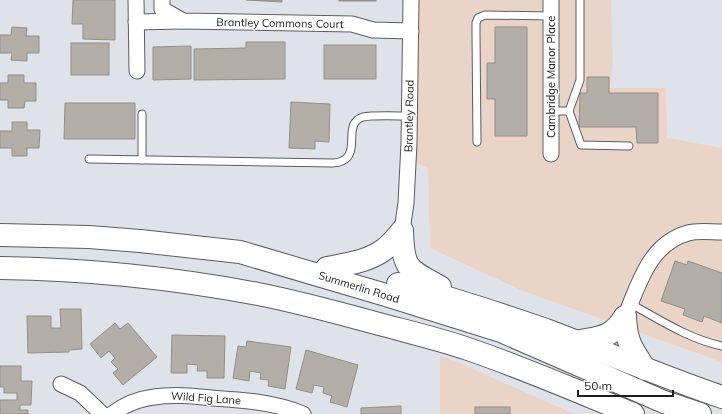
<svg xmlns="http://www.w3.org/2000/svg" width="722" height="414" font-family="Mulish,sans-serif">
<rect width="100%" height="100%" fill="#e0e2ea"/>
<g fill="#ead4c7">
<path d="M412,0H611L613,62L610,88H666L667,138L722,148V362L523,291L430,248L428,168L412,161Z"/>
<path d="M440,356L455,361L574,414H440Z"/>
</g>
<g fill="#b4aea9" stroke="#948e89">
<path d="M73,0H115V40L83,39V24H72Z"/>
<path d="M246,0H282V2Z"/>
<rect x="339" y="0" width="37" height="1"/>
<path d="M12,27L27,28L26,36H39V53H27V61L11,60L12,53H0V35H11Z"/>
<path d="M495,27H527V136H495V99H487V63H495Z"/>
<path d="M246,42H285V79L194,80V49L246,48Z"/>
<rect x="71" y="43" width="38" height="32"/>
<rect x="324" y="45" width="52" height="34"/>
<path d="M191,46V79L153,80V47Z"/>
<path d="M8,75H24V83H36V101H25L24,108H8V100H0V83H8Z"/>
<path d="M587,77H609V93H658V143H637L636,127H579L580,93H587Z"/>
<path d="M291,102L330,104L329,142L315,141V149L289,148Z"/>
<path d="M65,103H135V139H64Z"/>
<path d="M12,122H27V130H40L39,148H27V156H12V148H0V131H12Z"/>
<path d="M675,261L687,265L688,261L722,273V323L704,316L702,322L683,315L685,309L661,301Z"/>
<path d="M60,309H81L82,349L69,350V352L28,353L27,316H51V328H61Z"/>
<path d="M115,323L120,329L128,323L157,357L123,385L113,373L118,369L111,362L115,358L109,351L101,358L90,344Z"/>
<path d="M172,335L225,336L224,378H207V371H197L198,365L187,364V373H171Z"/>
<path d="M247,341L291,347L285,389L268,386L269,380L260,379L261,373L250,371L249,381L233,378L238,346L246,347Z"/>
<path d="M306,350L358,365L347,407L330,402L332,396L323,393L324,387L314,385L312,393L296,389Z"/>
<path d="M0,366H21V381H32L31,405H20V410H28V414H0V400H17V393H4V387H0Z"/>
<path d="M401,406V414H361V408Z"/>
<rect x="475" y="407" width="35" height="7"/>
</g>
<g fill="none" stroke-linecap="round" stroke-linejoin="round">
<defs>
<g id="service">
<path d="M551,111H569L581,145L629,146"/>
<path d="M569,111L580,80V0"/>
<path d="M142,114V160"/>
<path d="M477,142L476,34V23L478,18L485,15L551,16"/>
<path d="M89,159L333,163C336,163 340,162 342,161C361,153 342,123 363,117C372,115 398,116 409,116"/>
<path d="M631,304C660,320 689,339 722,346"/>
</g>
<g id="minor">
<path d="M136,0L137,71"/>
<path d="M162,0V9L183,21L352,24L373,30L411,31"/>
<path d="M551,0V154"/>
<path d="M136,22L183,21"/>
<path d="M402,231L406,203L409,143L411,0"/>
<path d="M625,317C639,284 649,244 688,233C698,230 711,232 722,232"/>
<path d="M61,384L80,393L102,414"/>
<path d="M112,414C124,405 138,399 154,397C173,394 193,396 212,398C242,400 275,402 303,414"/>
</g>
<g id="primary">
<path d="M402,231C403,270 408,269 440,287"/>
<path d="M0,235L89,237L140,241L240,252L389,296L501,331L664,402L700,414"/>
<path d="M0,268C87,269 173,278 258,294C299,302 339,313 379,324C409,332 439,339 468,349C524,368 579,392 633,414"/>
<path d="M327,268C346,264 366,262 382,251C390,246 396,238 402,231"/>
<path d="M398,284C448,297 497,313 546,330C605,352 663,377 722,397"/>
<path d="M625,317C626,342 632,349 645,369"/>
<path d="M576,342C600,337 611,339 625,317"/>
</g>
</defs>
<use href="#service" stroke="#5b5d63" stroke-width="9"/>
<use href="#minor" stroke="#5b5d63" stroke-width="17"/>
<use href="#primary" stroke="#5b5d63" stroke-width="24"/>
<use href="#service" stroke="#fff" stroke-width="7"/>
<use href="#minor" stroke="#fff" stroke-width="15"/>
<use href="#primary" stroke="#fff" stroke-width="22"/>
</g>
<g text-anchor="middle" stroke-width="3" stroke-linejoin="round" paint-order="stroke">
<g font-size="11" fill="#1d1e21" stroke="#fff">
<text transform="translate(280 23) rotate(1)" y="4">Brantley Commons Court</text>
<text transform="translate(551 77) rotate(-90)" y="4">Cambridge Manor Place</text>
<text transform="translate(409 116) rotate(-89)" y="4">Brantley Road</text>
<text transform="translate(359 287) rotate(17)" y="4">Summerlin Road</text>
<text transform="translate(206 398) rotate(4)" y="4">Wild Fig Lane</text>
</g>
</g>
<path d="M578 390v6h95v-6" fill="none" stroke="#1d1e21" stroke-width="2"/>
<text x="584" y="390" font-size="12" fill="#1d1e21" stroke="#ffffff" stroke-width="3" paint-order="stroke">50 m</text>
</svg>
